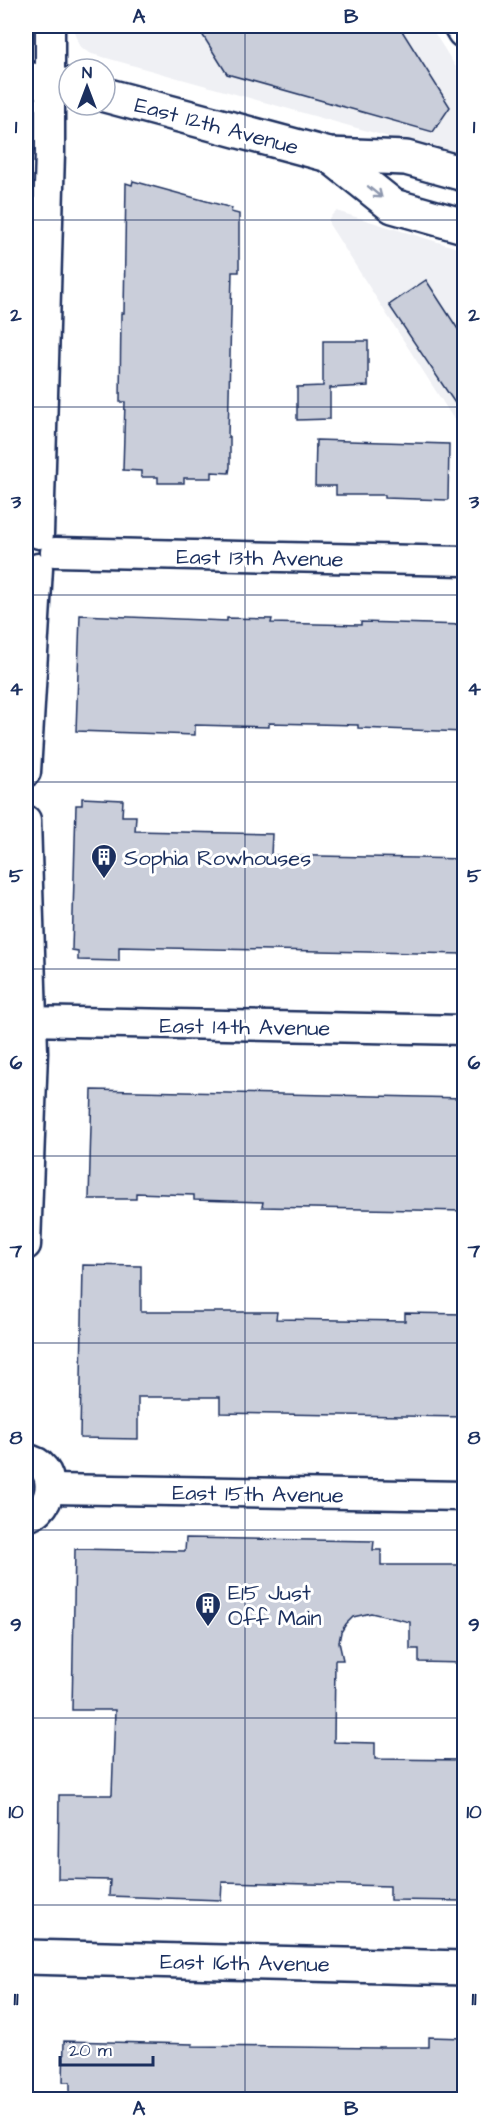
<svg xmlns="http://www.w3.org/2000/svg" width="490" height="2125" font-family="'Architects Daughter',sans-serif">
<rect width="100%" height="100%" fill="#fff"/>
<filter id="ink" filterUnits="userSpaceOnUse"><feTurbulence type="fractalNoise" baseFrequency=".0167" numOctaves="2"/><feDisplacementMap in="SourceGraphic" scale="12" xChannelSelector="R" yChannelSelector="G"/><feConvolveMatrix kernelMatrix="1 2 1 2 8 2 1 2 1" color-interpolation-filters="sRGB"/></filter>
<g filter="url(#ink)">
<g fill="#eff0f4">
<path d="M72,26H430L464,80V158L92,54L86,51L79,45Z"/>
<path d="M336,211L464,250V435L329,224V218Z"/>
</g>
<g fill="#caceda" stroke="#1b2f5e" stroke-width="1.5">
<path d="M197,26H399L450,107L433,132L227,74Z"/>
<path d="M133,181L232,208L231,212L239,214V272H232L228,437H230V467L229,473L212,472V478H184V483H158V477H141V471L123,470L125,402H120L121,313H124L126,183L132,185Z"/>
<path d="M426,280L465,340V418L389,305Z"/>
<path d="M323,341H368V386L330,388V419L297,420V387L323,386Z"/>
<path d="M316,440L449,444L448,500L385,498V495H336V486H315Z"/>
<path d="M80,615L227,621V618L272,619L271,623L361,625V622L465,625V732L358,728V725L269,723V727L195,725V735L76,731Z"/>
<path d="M82,798L123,800L122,816H136L135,831L272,834L271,855L465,859V954L119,947V961L78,960V951L72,950L76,805H82Z"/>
<path d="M92,1090L465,1098V1211L262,1207L263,1202L194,1200V1195L136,1193V1199H89Z"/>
<path d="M83,1265L141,1266V1312H277L276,1319L405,1321V1313L465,1314V1417L220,1413V1397H138V1439L80,1438Z"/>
<path d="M186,1538L374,1541L373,1550H381V1565H465V1663L419,1662V1649H410V1622L371,1613L353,1617L346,1624L341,1632L339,1642L343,1660H335L334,1742L375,1743V1759L465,1760V1901L390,1900V1886L222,1882L221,1900L109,1896L110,1880L58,1879L59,1795H112L115,1710H72L75,1549L185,1551Z"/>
<path d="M429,2037L465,2038V2095H455V2100H272L192,2097V2100H70V2082H63L64,2041L193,2044L192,2046L379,2048V2047H429Z"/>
</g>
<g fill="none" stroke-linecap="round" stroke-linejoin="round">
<defs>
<g id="street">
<path d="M39,534L50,152V26"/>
<path d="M55,552L464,561"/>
<path d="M26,772L38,568"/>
<path d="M26,820L33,1052L26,1245"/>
<path d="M26,1021L464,1030"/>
<path d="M26,1459C59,1463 56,1510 26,1517"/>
<path d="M51,1489L464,1496"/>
</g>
<g id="secondary">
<path d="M26,79L69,86"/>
<path d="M105,95L329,155L406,158L464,174"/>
<path d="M329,155L393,206L464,226"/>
<path d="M26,1957L464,1968"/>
</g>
<path id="primary" d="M461,26L464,31"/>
</defs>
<use href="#street" stroke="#1b2f5e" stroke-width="33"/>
<use href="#secondary" stroke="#1b2f5e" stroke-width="38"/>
<use href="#primary" stroke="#1b2f5e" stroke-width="38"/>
<use href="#street" stroke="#fff" stroke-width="28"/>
<use href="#secondary" stroke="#fff" stroke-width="33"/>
<use href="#primary" stroke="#fff" stroke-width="33"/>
</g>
<defs><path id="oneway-shaft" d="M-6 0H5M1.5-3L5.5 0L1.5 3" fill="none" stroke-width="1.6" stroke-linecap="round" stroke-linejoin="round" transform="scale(1.5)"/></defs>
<use stroke="#8d97ae" href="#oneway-shaft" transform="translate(375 192) rotate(39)"/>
</g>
<path fill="none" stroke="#1b2f5e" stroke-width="1.5" stroke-opacity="0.55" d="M245,26V2100M26,220H464M26,407H464M26,595H464M26,782H464M26,969H464M26,1156H464M26,1343H464M26,1530H464M26,1718H464M26,1905H464"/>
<defs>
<symbol id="building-pin" viewBox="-11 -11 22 30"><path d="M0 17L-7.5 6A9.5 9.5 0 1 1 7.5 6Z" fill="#1b2f5e" stroke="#fff"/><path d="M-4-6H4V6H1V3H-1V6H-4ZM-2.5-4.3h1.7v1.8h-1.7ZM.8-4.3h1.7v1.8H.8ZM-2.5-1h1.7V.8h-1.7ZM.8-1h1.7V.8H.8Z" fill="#fff"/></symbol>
</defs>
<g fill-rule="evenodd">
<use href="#building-pin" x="89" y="842" width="30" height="40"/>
<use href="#building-pin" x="193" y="1590" width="30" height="40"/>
</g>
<g text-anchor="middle" stroke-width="6" stroke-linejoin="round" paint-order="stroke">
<g font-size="22" fill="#1b2f5e" stroke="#fff">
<text transform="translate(217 125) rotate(15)" y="8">East 12th Avenue</text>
<text transform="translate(260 557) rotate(1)" y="8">East 13th Avenue</text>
<text transform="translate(245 1026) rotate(1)" y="8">East 14th Avenue</text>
<text transform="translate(258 1493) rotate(1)" y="8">East 15th Avenue</text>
<text transform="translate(245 1962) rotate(1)" y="8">East 16th Avenue</text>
</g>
<g font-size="22" fill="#1b2f5e" stroke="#fff" text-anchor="start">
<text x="124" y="865">Sophia Rowhouses</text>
<text x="228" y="1600">E15 Just<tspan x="228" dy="25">Off Main</tspan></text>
</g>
</g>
<rect width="490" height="2125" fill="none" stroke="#fff" stroke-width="66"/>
<g transform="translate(87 87)"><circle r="28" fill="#ffffff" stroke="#a4acbf" stroke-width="1.5"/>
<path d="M0-4.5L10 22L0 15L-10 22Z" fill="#1b2f5e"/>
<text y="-9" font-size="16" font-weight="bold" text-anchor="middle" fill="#1b2f5e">N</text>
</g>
<path d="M60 2056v9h93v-9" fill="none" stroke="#1b2f5e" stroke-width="3"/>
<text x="69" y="2056" font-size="18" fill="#1b2f5e" stroke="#ffffff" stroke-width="4.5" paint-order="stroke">20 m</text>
<rect x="33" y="33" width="424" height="2059" fill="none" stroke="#1b2f5e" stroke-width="2"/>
<g font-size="20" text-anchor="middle" font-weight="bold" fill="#1b2f5e">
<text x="139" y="23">A</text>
<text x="351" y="23">B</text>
<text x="16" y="133">1</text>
<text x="474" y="133">1</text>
<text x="16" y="321">2</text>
<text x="474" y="321">2</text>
<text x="16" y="508">3</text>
<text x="474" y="508">3</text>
<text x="16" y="695">4</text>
<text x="474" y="695">4</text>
<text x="16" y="882">5</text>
<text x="474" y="882">5</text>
<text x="16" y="1069">6</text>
<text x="474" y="1069">6</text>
<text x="16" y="1257">7</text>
<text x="474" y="1257">7</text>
<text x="16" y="1444">8</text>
<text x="474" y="1444">8</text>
<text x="16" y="1631">9</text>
<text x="474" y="1631">9</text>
<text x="16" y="1818">10</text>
<text x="474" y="1818">10</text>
<text x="16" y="2005">11</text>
<text x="474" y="2005">11</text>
<text x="139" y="2115">A</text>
<text x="351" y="2115">B</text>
</g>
</svg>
